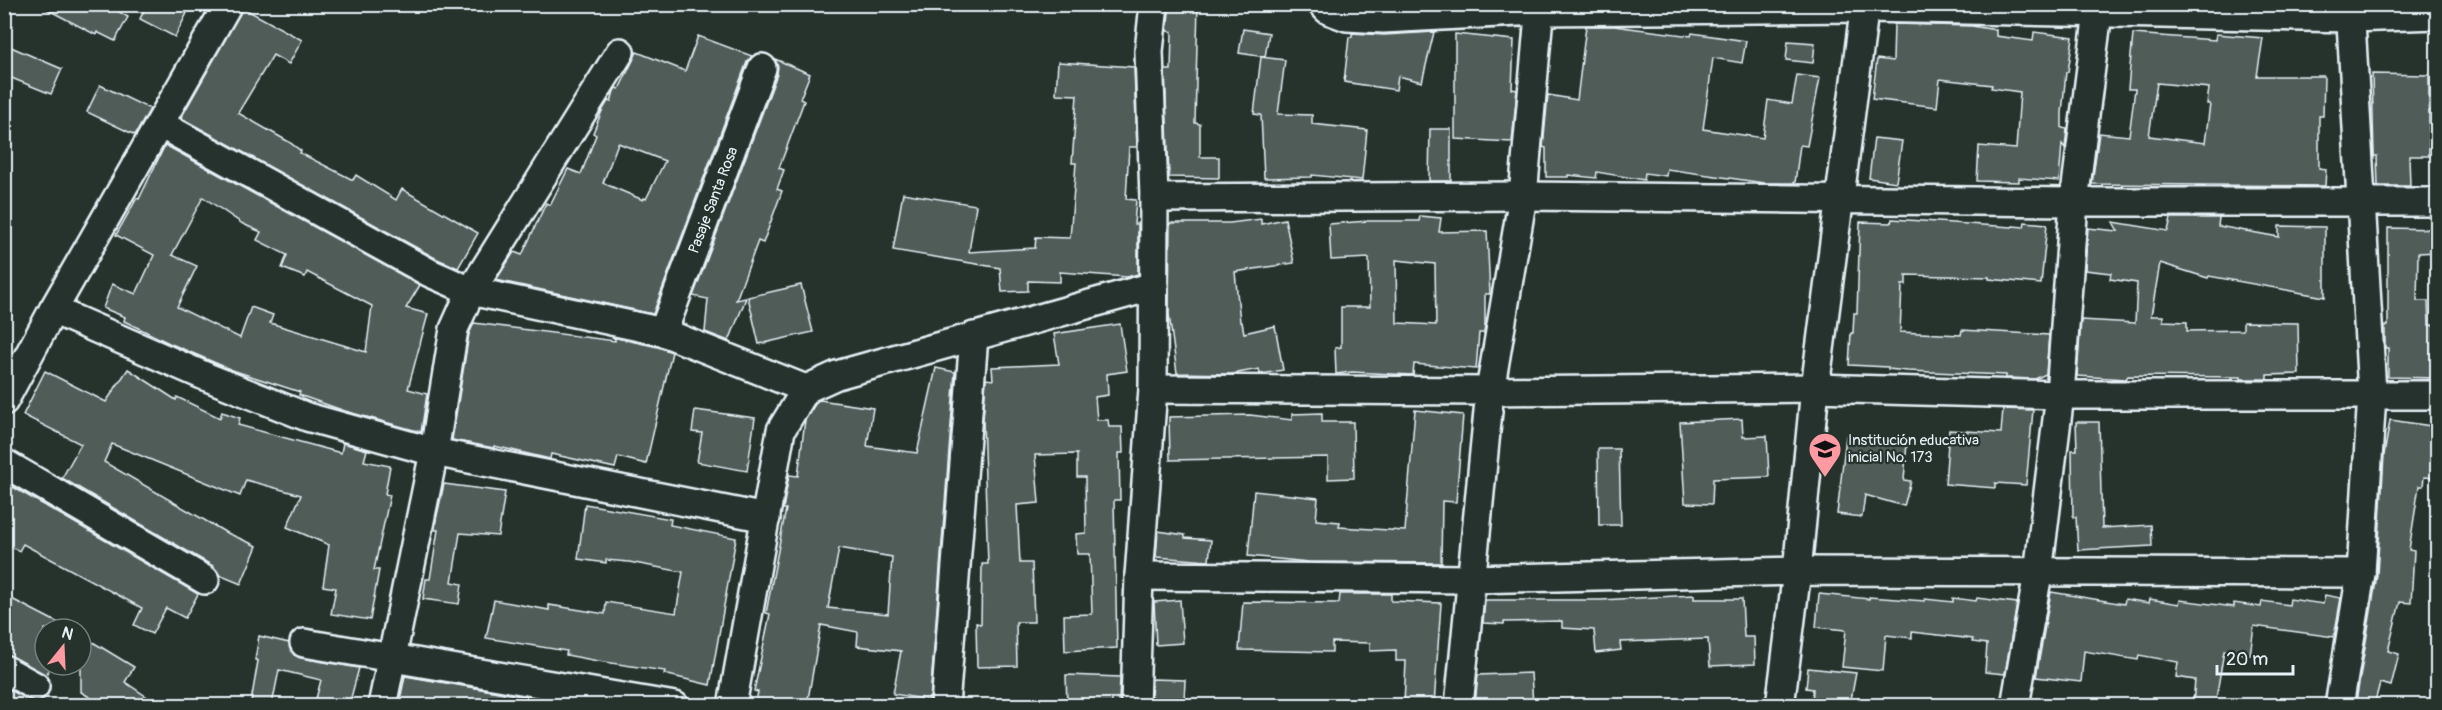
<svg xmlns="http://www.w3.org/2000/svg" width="2442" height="710" font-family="Pangolin,sans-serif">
<rect width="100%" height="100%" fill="#26332d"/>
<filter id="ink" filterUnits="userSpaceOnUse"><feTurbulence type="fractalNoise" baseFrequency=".0167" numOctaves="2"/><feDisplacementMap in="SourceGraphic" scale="12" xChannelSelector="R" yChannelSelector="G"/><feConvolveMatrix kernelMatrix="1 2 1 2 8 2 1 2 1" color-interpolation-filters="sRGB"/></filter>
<g filter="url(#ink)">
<g fill="#505c59" stroke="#e8f1f8" stroke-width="1.5" fill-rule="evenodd">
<path d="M37,4H106L128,17L115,41L97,32L96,35Z"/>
<path d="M147,4H170L187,13L175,37L140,19Z"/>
<path d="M1170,4H1198L1195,123L1200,124V157H1219V178L1169,177L1165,70H1171L1172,32L1167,31Z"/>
<path d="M243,8L302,40L289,64L273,55L238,113L289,142L301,151L300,153L353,180L356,175L396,200L402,189L478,233L458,268L437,259L181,118Z"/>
<path d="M1894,24L1972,26L1996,30V36L2033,41L2034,32L2073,37L2068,72H2066L2062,113V128L2067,129L2065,148L2062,144L2059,181L2019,178V182L1977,181L1979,146L2016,149L2020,92L1991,88L1992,85L1940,79L1937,107L1872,99L1877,59L1893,61Z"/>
<path d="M1586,26H1614L1691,36L1692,33L1746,41L1742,63L1713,58L1703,129L1763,138L1768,100L1792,104L1797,75L1820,78L1807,146L1800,145L1795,183H1764L1667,169L1666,176L1645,173L1644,180L1597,172L1596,178L1568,175V177H1546V148L1543,147L1548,95L1577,100Z"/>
<path d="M1243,29L1269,33L1265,57L1239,53Z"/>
<path d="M1434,32L1422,82L1398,76L1396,90L1344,82L1349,37H1352V33L1384,35Z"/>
<path d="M1455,34L1514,40L1512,89L1517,90L1512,142L1455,139Z"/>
<path d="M2133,34L2215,40L2216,34L2263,38L2257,76H2324L2323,116H2319V168L2326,169L2325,186L2092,184L2099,133L2129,136L2135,89H2128ZM2157,83L2209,88L2207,104H2210L2205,143L2149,136Z"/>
<path d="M698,36L752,56L747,62L653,314L496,280L514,252L522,255L546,203L550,205L568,169L581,174L596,135L593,133L602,111L608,101L611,102L614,91L616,88L619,89L637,52L685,71ZM618,143L665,161L646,199L644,198L643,200L603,183Z"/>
<path d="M1788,41L1815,43L1813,63L1786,60Z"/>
<path d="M4,44L62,69L51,94L4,75Z"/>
<path d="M1261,57L1285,60L1278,114L1312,115V124L1367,130L1362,180L1312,175V177L1264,178L1261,115L1254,114Z"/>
<path d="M775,59L810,74L800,99L804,101L779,168L784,170L777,189L782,191L763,243L758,241L736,300L746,298L729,341L705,332L708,299L693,296L777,74L778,66Z"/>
<path d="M1058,62L1134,67L1137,147H1129L1126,199L1136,200L1134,224H1138V274L1127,277L1060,272V282L1028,281V291L1002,292L1000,268L893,250L903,193L976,205L969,252L1035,248L1036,237L1070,238L1076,163H1072L1077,95L1056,94Z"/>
<path d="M2372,74L2429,75V156H2409L2410,186H2378L2377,156H2374Z"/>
<path d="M100,85L150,109L135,135L87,112Z"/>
<path d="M1430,129H1451V181H1429Z"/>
<path d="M1874,138L1902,141L1896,182L1869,178Z"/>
<path d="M165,145L420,285L406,308L428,314L408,389L427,394L421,432L345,411L299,395L300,392L232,370L169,343L124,321L125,317L103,308L112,284L136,294L154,255L116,235L137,198L139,199ZM203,197L243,224L261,232L257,240L287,255L282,268L305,277L307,272L372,306L366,352L270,323L273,315L251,307L240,338L177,307L197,266L172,255Z"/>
<path d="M1420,216L1441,218L1439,232L1487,231L1490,294H1485V324L1484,333H1479L1476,369L1414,364L1413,375L1352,372L1336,374L1335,348L1341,347V307H1370L1369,258L1331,260L1329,224L1368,221H1419ZM1396,260L1435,264L1436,325L1397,323Z"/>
<path d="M2171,218H2219L2218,226L2279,237V226L2325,227V297L2209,276L2208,278L2160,263L2151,316H2163V321L2187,322V331L2243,330V322L2298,323L2299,374L2267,375V379H2241V377L2128,376L2126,379L2077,376L2081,320L2135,323L2137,283L2110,279L2111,273L2085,270L2088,228L2118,231L2113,222L2168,231Z"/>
<path d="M1261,219V224L1285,219L1294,263L1235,272L1240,322H1242L1244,333L1275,326L1283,370L1262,374H1260L1259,369L1232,374L1177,373L1169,314L1170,223H1230Z"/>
<path d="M1892,219L2012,227L2013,226L2024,227L2025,222L2047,224L2041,284L1989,279V277L1906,275V285H1902L1900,332L1961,335L1962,330L2049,335L2046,374L2035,379L2006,378V375L1907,371L1888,369V367L1849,365L1851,333H1853L1854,313H1857L1860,222L1891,223Z"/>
<path d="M2388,228L2438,229V252L2418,253L2417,301H2428L2429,325H2438V378L2388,377V348H2385V326H2388Z"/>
<path d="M801,285L813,332L759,344L748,297Z"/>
<path d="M474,323L615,341V339L612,337L658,347L672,352L646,464L618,457L615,468L551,454L550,459L494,446V448L452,440L469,334Z"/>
<path d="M1120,324L1127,371L1107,374L1108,395L1095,397L1097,420H1108L1109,427H1122L1123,453H1119L1120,500H1114L1117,648L1065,651L1064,615L1092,614L1090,554H1077L1076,534L1086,533L1085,477H1077V454L1035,455L1039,503L1017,505L1020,563H1032L1034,622H1016L1017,666L977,667L976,623L981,624L982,564H988L983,421L986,379L993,380L992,367L1059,364L1054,334Z"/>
<path d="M936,368L955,372L930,700L893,694L901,651L857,646L858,632L821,625L807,705H755L758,692L754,691L770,614L766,613L786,509H783L789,475L798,476L805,420L817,401L820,400L873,408L867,446L917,453ZM839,548L892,557L888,614L828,608Z"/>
<path d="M128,369L176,400L177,397L220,418L222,412L240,418L238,425L341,453L343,443L367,450L364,461L390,466L385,494L390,495L374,570H379L370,620L331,614L336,588L323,586L329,545L287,527L301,495L246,480L240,496L112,444L104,462L225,532L257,546L241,584L219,575L213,566L62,478L81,444L23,415L45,371L106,402Z"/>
<path d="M2003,409L2033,410L2026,485L1995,483V488L1945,484L1949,430L2001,433Z"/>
<path d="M695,410L755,418L747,471L697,462L702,433L692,432Z"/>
<path d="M1415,410L1463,415L1456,502L1442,501L1441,563L1309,562L1248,556L1254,491L1318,498L1316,520L1340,522L1339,527L1405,531Z"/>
<path d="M1322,413V422H1353L1354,478L1328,479V457L1170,460L1169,417L1250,415L1292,420V414Z"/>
<path d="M1742,419L1743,437L1767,436L1769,477L1713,479L1712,504L1685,503L1680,422Z"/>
<path d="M2390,420L2438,427V478L2424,477L2423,486H2419L2409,550L2414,551L2411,603L2400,602L2388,651L2399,654L2391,686L2380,683L2374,705H2371L2356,702L2377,575L2384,455Z"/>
<path d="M2076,422H2099L2102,528L2151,525L2152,546L2078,550L2076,517H2073L2072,450H2077Z"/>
<path d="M1846,436L1907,443L1904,480L1911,481L1904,506L1865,495L1862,517L1837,514Z"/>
<path d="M1598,449H1619L1621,525H1599Z"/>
<path d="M4,482L198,594L185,618L166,608L152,634L134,625L142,608L23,544L19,551L4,543Z"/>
<path d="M444,484L505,492L498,536L460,533L452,582L462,584L459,604L423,599L426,579H430L438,530H435L436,520Z"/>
<path d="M585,504L671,519L670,525L736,538L710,685L664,674L665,671L598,661L566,655L567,651L486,638L494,600L549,610V605L605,614L606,602L676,613L683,572L629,562L606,560V563L578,559Z"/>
<path d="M1158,531L1185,535V538L1211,540L1209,561L1156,557Z"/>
<path d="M2051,592L2124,604L2125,599L2149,603L2150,599L2179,604L2180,600L2234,607V603L2261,607L2262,601L2289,605L2290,599L2323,604L2325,595L2341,598L2334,637L2254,626L2250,655L2224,651L2215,705H2193L2195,680L2176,677L2178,662L2139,655L2138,660L2084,651L2081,682L2036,677Z"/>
<path d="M1340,594H1391V601L1441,603L1434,705H1404L1406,661H1396V650L1370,651V643L1332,642V652L1239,650L1243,602L1339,603Z"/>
<path d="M1819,594L1869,599V597L1925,601V599L1953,602V598L1976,601L1977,598L2017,603L2005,674L1985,672L1987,644L1972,642L1973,639L1912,632V638L1886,635L1883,671L1842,667L1846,630L1816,627Z"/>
<path d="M4,595L70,629H45V665H51L46,675L4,653Z"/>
<path d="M1694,595V599H1742L1744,637H1754L1755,664L1710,666L1708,639L1620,642L1621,650L1596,653L1594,630L1562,628V621L1504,622V624L1483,623L1485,600H1601Z"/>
<path d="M1180,600L1183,643L1156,645L1154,602Z"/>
<path d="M81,635L134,667L125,682L159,705H103L81,692Z"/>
<path d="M259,636L289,643L294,655L301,658L359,668L349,705H341L316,699L321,680L279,670L272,705L251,702L258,661L255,660Z"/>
<path d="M1808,668L1856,673L1850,705H1812L1813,689L1806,688Z"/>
<path d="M1531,673L1533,705H1475L1478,675Z"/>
<path d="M1066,675L1120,677L1119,700L1112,699V705H1067Z"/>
<path d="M405,676L544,700L543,705H399Z"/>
<path d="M1152,679L1185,680L1184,703L1151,701Z"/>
<path d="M4,687L32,701L29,705H4Z"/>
</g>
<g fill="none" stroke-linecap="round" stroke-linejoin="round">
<defs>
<g id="minor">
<path d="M1322,4L1328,10L1347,17L1383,19L1540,11L1865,8L2351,18L2438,15"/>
<path d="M160,124L430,273L471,291L663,332L806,389"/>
<path d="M1154,198L1523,196L2074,202H2438"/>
<path d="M53,310L207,377L307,417L434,452L766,518"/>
<path d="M663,332L762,68"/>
<path d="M1153,389L1490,391L1815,388L2060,395H2438"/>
<path d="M4,401L53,310L228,4"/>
<path d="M4,463L205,580"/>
<path d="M1139,576L1471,579L1797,571L2361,573"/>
<path d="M304,643L675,706"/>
<path d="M4,669L35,686"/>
<path d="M382,706L434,452L454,329L471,291L620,52"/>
<path d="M732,706L781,430L806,389L837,375L1154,286"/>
<path d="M945,706L974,336"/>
<path d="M1135,706L1139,576L1153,389L1154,198L1149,51L1154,4"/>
<path d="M1459,706L1490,391L1523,196L1540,4"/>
<path d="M1780,706L1797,571L1815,388L1865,4"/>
<path d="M2015,706L2038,573L2060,395L2074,202L2099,4"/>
<path d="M2339,706L2361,573L2372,394L2350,4"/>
</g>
</defs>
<use href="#minor" stroke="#e8f1f8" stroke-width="32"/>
<use href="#minor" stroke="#26332d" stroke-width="27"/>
</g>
</g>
<defs>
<symbol id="school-pin" viewBox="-11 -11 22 30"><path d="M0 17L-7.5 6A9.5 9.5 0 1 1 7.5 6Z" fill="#ff9aa2" stroke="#26332d"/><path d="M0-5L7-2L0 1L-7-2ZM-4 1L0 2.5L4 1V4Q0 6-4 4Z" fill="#111"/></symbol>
</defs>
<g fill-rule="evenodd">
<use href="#school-pin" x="1806" y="430" width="38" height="52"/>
</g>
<g text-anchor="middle" stroke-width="4.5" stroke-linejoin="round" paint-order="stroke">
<g font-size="15" fill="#e8f1f8" stroke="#26332d">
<text transform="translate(713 200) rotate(-69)" y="5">Pasaje Santa Rosa</text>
</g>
<g font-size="15" fill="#e8f1f8" stroke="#26332d" text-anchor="start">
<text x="1848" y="445">Institución educativa<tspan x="1848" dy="17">inicial No. 173</tspan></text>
</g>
</g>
<rect width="2442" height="710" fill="none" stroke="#26332d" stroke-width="24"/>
<rect x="12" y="12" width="2418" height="686" fill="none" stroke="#e8f1f8" stroke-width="2" filter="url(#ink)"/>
<g transform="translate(63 647) rotate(18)"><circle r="28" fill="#26332d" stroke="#747f7e" stroke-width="1.5"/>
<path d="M0-4.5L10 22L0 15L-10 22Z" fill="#ff9aa2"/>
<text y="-9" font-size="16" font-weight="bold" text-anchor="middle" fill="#e8f1f8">N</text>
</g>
<path d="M2217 665v9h76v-9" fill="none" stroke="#e8f1f8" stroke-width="3"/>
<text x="2226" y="665" font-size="18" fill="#e8f1f8" stroke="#26332d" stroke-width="4.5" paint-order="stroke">20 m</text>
</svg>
